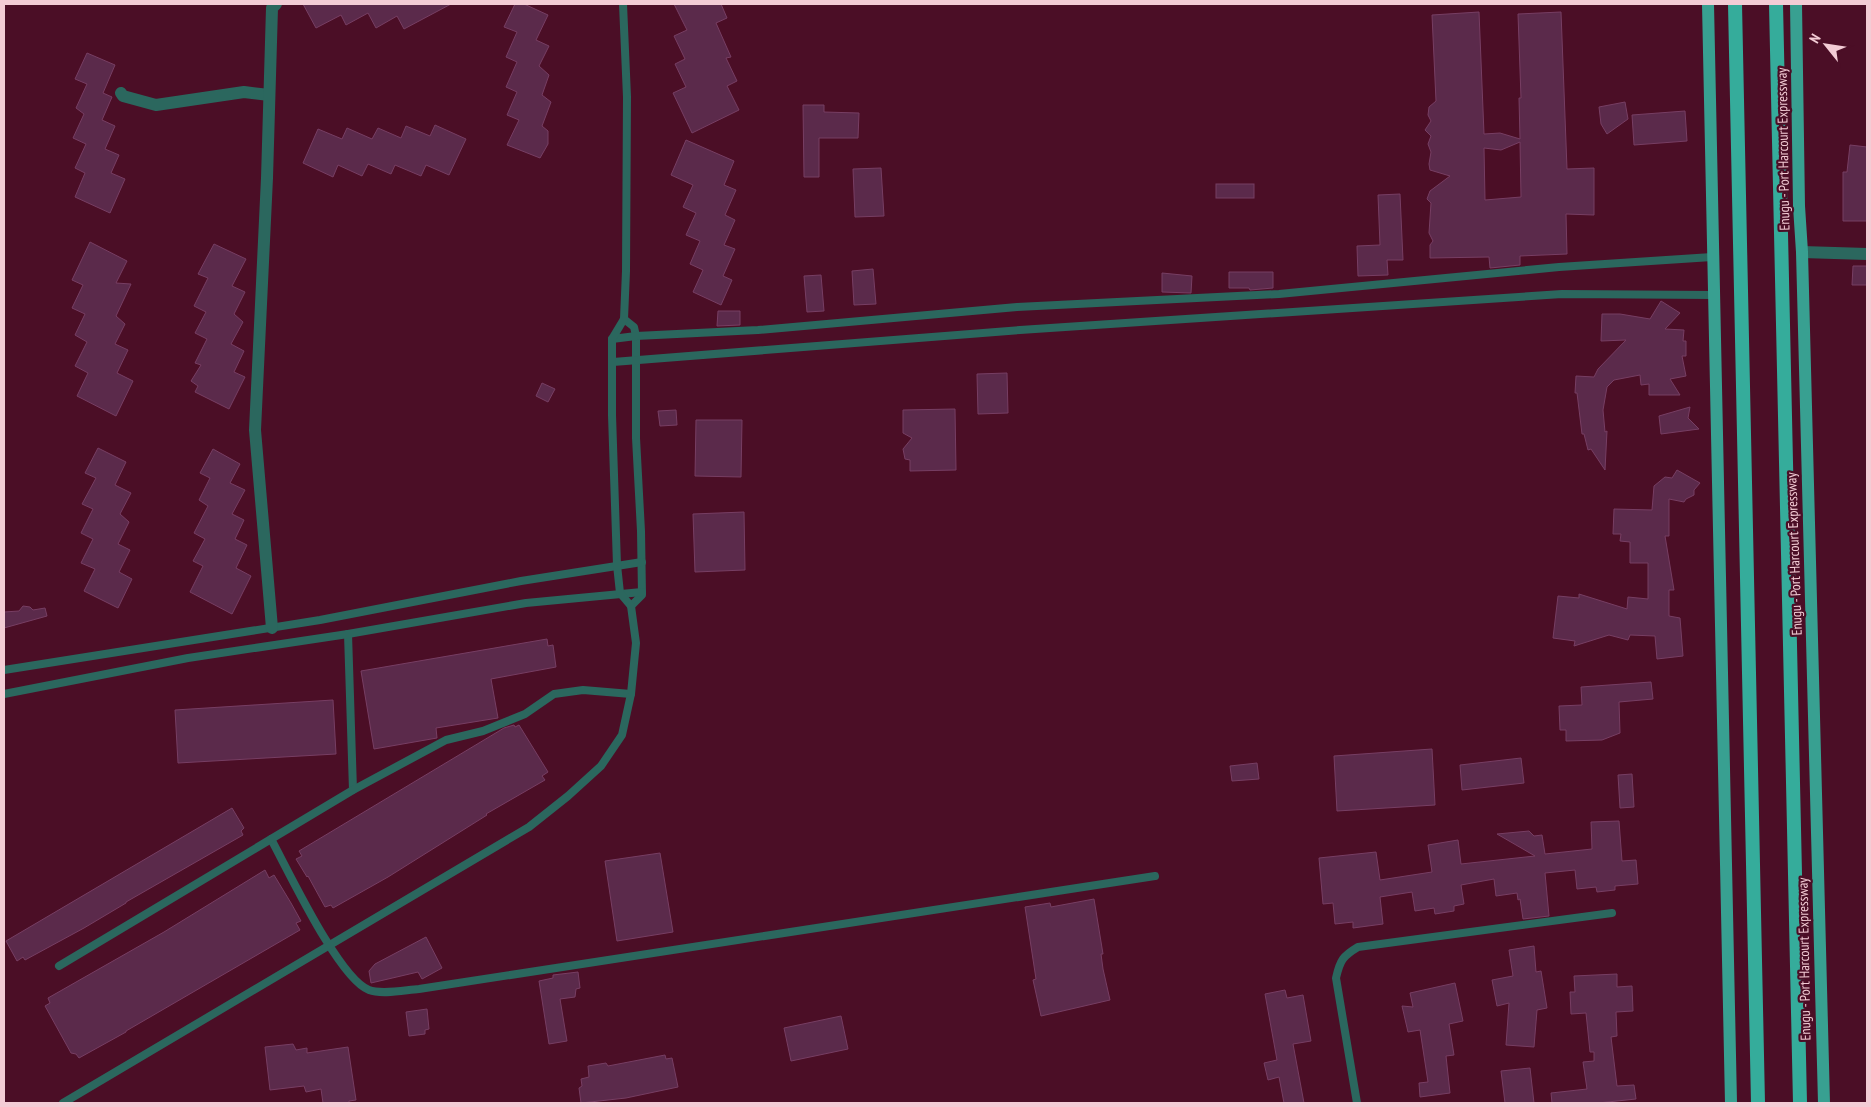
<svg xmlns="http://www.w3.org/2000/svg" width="1871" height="1107" font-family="'PT Sans Narrow',sans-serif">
<rect width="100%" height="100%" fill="#4b0e26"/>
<g fill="#5b2a4b" stroke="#773e63" fill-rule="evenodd">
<path d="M303,4H451L404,29L397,16L376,28L368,13L346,25L341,15L316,28Z"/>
<path d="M515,4H524L548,15L536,40L549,46L539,66L549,75L542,95L551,102L542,126L548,131V144L540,158L507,145L519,120L507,115L517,92L506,87L517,62L506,57L517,32L504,27Z"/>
<path d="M674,4H721L727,18L716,23L731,57L726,58L737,81L727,86L739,110L692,133L673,93L686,87L675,64L685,59L674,36L687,30Z"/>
<path d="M1479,12L1484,134L1500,133L1520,139L1519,98H1521L1518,14L1561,12L1567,169L1594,168V215L1566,214L1567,254L1520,256V265L1490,268L1489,257L1430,258V245L1433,241L1429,233L1431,203L1427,199L1430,191L1450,176L1430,170L1429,164L1431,152L1428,144L1431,136L1425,130L1431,121L1428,115L1429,107L1436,101L1432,15ZM1520,142L1521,197L1485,200L1484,148L1501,150Z"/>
<path d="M87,53L115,65L103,93L112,97L102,120L115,126L105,149L119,155L111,173L125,179L110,213L75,197L85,173L75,168L86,144L73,138L84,114L76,108L87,84L75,79Z"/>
<path d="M1625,102L1628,119L1607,134L1601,124L1599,107Z"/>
<path d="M803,105H824V112L859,113L858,138H819V177H804Z"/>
<path d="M1685,111L1687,141L1634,145L1632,115Z"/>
<path d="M435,125L466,139L449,175L426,165L421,176L395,165L391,174L368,164L362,176L338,165L333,177L303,163L318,129L342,139L347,128L372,139L378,128L401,138L406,126L430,136Z"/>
<path d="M686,140L734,161L724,185L736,190L725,215L735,220L724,245L735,249L723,276L732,280L721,305L693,292L703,270L690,264L700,241L686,235L696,213L683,207L693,185L671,175Z"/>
<path d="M1850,145L1867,147V221H1843V172H1847Z"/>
<path d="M881,168L884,216L855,217L853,169Z"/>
<rect x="1216" y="184" width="38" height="14"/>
<path d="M1400,194L1403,260H1387L1388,275L1358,276L1357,246L1380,245L1378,195Z"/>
<path d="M90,242L127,261L116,283L131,284L116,316L125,324L115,344L128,350L117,373L133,381L116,416L77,396L88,373L75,366L87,342L75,335L85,314L72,308L83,285L72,280Z"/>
<path d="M214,244L246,259L232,286L245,292L234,314L243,322L231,344L244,351L234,372L245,377L229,409L195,392L198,386L191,381L201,365L195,363L207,339L195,333L206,312L194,306L208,278L198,274Z"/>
<path d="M1853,266H1867V285H1852Z"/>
<path d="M873,269L876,304L854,305L852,271Z"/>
<path d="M1229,272H1273V288L1250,290L1249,288H1229Z"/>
<path d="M1162,273L1192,276L1191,293L1162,292Z"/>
<path d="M821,275L824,311L807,312L804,276Z"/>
<path d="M1661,301L1680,313L1665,329L1684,330L1683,341H1686V356H1682L1686,376L1670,379L1680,395H1649V384L1641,385L1640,375L1614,380L1607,387L1603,410L1605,432L1607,431L1605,470L1591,449L1588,450L1584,434H1582L1577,393H1575L1576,376L1594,377L1598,369L1626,340L1601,341L1602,314H1620L1650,319Z"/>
<path d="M718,311H740V325L717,326Z"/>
<path d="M1007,373L1008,413L978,414L977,374Z"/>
<path d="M542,383L555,389L548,402L536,396Z"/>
<path d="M1690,407L1688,418L1699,429L1661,434L1659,416Z"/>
<path d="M955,409L956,470L910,471V460L905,459L903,449L912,438L903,433V410Z"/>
<path d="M676,410L677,425L660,426L658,411Z"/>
<path d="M696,420H742L741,477L695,476Z"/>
<path d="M98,448L126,462L115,485L131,493L120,514L129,522L118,544L130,550L119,572L132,579L118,608L84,591L95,569L81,563L93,539L81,533L93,509L82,504L96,478L85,473Z"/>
<path d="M213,449L240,464L230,483L245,490L232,514L244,520L235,539L247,545L236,568L251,576L232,614L190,592L203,566L193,561L205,539L194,533L208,506L199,500L210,478L200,473Z"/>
<path d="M1677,470L1700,483L1694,490V495L1686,499L1684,502L1669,499V536H1665L1674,590H1669V616L1680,618L1683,656L1657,659L1655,636L1630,635L1628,640L1609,635L1574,646L1575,641L1553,638L1558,596L1579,598V594L1627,609L1628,597L1648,599V563H1630V542L1620,541L1621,534H1613L1614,509L1652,510L1654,486L1665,477L1672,478Z"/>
<path d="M744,512L745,570L695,572L693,514Z"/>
<path d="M23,606L30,607L33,610L45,608L47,616L4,628V612L19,611Z"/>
<path d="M547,639L548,646L553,645L556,667L491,679L498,718L436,728L437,738L374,749L361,671Z"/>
<path d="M1651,682L1653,699L1619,702L1620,733L1602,740L1566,741V730H1560L1559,706L1582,705L1581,687Z"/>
<path d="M333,700L336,754L178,763L175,710Z"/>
<path d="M514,725L515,727L519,725L548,772L542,776L545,780L486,814L487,815L388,877L333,908L331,905L325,907L308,876L307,877L296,859L302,856L299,851L504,728Z"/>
<path d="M1432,749L1435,805L1337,811L1334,756Z"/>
<path d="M1521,758L1524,783L1462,790L1460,765Z"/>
<path d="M1257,763L1259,779L1232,781L1230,766Z"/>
<path d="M1632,774L1634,807L1620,808L1618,775Z"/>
<path d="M232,808L244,828L241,831L243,835L126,902V903L84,928L25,960L23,957L17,961L6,941Z"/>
<path d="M1619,821L1622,861L1636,860L1638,884L1615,886V890L1597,892L1596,887L1577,889L1575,870L1545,873L1549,916L1523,919L1520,899L1518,900L1517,893L1496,896L1494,879L1461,885L1464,904L1454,906V911L1435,914L1434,908L1415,911L1412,892L1380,897L1383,924L1353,928V922L1335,924L1333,903L1323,904L1319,858L1376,852L1380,880L1432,872L1428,845L1458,840L1461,864L1535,856L1497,834L1529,831L1534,836L1542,835L1545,854L1592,849L1591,822Z"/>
<path d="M660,853L673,932L617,941L605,861Z"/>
<path d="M265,870L269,878L274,875L291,903L301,921L296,923L300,930L126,1031V1032L79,1058L76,1054L71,1053L45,1006L50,1003L48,998L164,932Z"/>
<path d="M1094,899L1103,954H1101L1103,969L1110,1000L1041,1016L1033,980L1036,979L1025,907L1050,903L1051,907Z"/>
<path d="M426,937L442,968L422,979L418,972L371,983L369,971L375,964Z"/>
<path d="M1534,946L1536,972L1541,971L1547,1008L1537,1010L1534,1047L1506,1045L1509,1003L1497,1006L1492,980L1513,976L1509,950Z"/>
<path d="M578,972L580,988L576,989L575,997L560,999L567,1041L549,1044L539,981L553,978V975Z"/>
<path d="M1617,974V987L1632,986L1633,1011L1616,1012L1617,1036L1611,1037L1617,1086L1634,1085L1636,1099L1598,1103H1552L1551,1093L1587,1089L1583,1062L1594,1061V1052H1590L1586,1013L1571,1014L1570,992H1575L1574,976Z"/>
<path d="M1455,983L1463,1021L1449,1024L1454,1055L1446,1056L1450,1093L1420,1097L1419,1083L1428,1082L1420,1030L1408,1032L1402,1006L1413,1007L1410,993Z"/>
<path d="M1285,990L1287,998L1303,995L1311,1041L1293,1044L1304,1103H1284L1279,1077L1268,1080L1264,1063L1277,1060L1265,994Z"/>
<path d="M427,1009L429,1029L425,1030V1034L409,1036L406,1012Z"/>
<path d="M841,1016L848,1049L791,1061L784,1028Z"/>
<path d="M293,1044L296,1050L307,1048V1053L348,1047L356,1100L349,1101V1103H323L321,1089L306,1092L304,1086L270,1090L265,1047Z"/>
<path d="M665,1055L666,1059L672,1058L678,1087L626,1098L581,1103L579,1088L582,1086L581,1079L589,1077L588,1066L606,1063L608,1066Z"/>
<path d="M1530,1068L1534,1103H1505L1501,1071Z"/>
</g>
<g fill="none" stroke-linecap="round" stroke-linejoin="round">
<g stroke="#2b675e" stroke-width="8">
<path d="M624,319L634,327L636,336V438L641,531L642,595L631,606"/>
<path d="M612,339L636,336L758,330L1017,307L1279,294L1559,267L1712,257"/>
<path d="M613,362L1020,330L1562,294L1713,295"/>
<path d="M348,634L353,790"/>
<path d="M4,670L320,620L521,581L642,562"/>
<path d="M4,694L188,658L348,634L526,603L642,592"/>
<path d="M271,839C288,870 339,979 369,990C382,995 405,990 419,989L1155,876"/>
<path d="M59,966L353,790L446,740L483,731L525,714L554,694L583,690L631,694"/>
<path d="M63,1103L529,827L568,796L601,766L622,735L631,694L636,643L631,606L620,593L617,565L612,415V339L624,319L626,271L627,97L623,4"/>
<path d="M1357,1103L1336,978C1340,960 1343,956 1358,947L1612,913"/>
</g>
<g stroke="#2b675e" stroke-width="12">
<path d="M121,93L123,96L156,105L244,92L269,95"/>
<path d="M1802,252L1867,254"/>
<path d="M272,628L255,430L267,178L272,8L276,4"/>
</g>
<g stroke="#38a091" stroke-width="12">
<path d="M1708,4L1731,1103"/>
<path d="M1796,4L1799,206L1802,252L1824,1103"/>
</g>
<g stroke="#35ac9b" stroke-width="14">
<path d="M1735,4L1758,1103"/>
<path d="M1776,4L1800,1103"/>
</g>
</g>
<g text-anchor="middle" stroke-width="4.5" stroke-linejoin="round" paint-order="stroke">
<g font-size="14" fill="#f3ccd5" stroke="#4b0e26">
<text transform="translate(1783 149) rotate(-91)" y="5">Enugu - Port Harcourt Expressway</text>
<text transform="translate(1794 554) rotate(-92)" y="5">Enugu - Port Harcourt Expressway</text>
<text transform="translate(1804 959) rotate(-91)" y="5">Enugu - Port Harcourt Expressway</text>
</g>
</g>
<rect width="1871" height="1107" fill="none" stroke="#f3ccd5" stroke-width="10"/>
<g transform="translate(1826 45) rotate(300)" stroke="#4b0e26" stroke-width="4" paint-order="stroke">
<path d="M0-4L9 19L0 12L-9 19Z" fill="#f3ccd5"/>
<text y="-8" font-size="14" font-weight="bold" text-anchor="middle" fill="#f3ccd5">N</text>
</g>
</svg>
